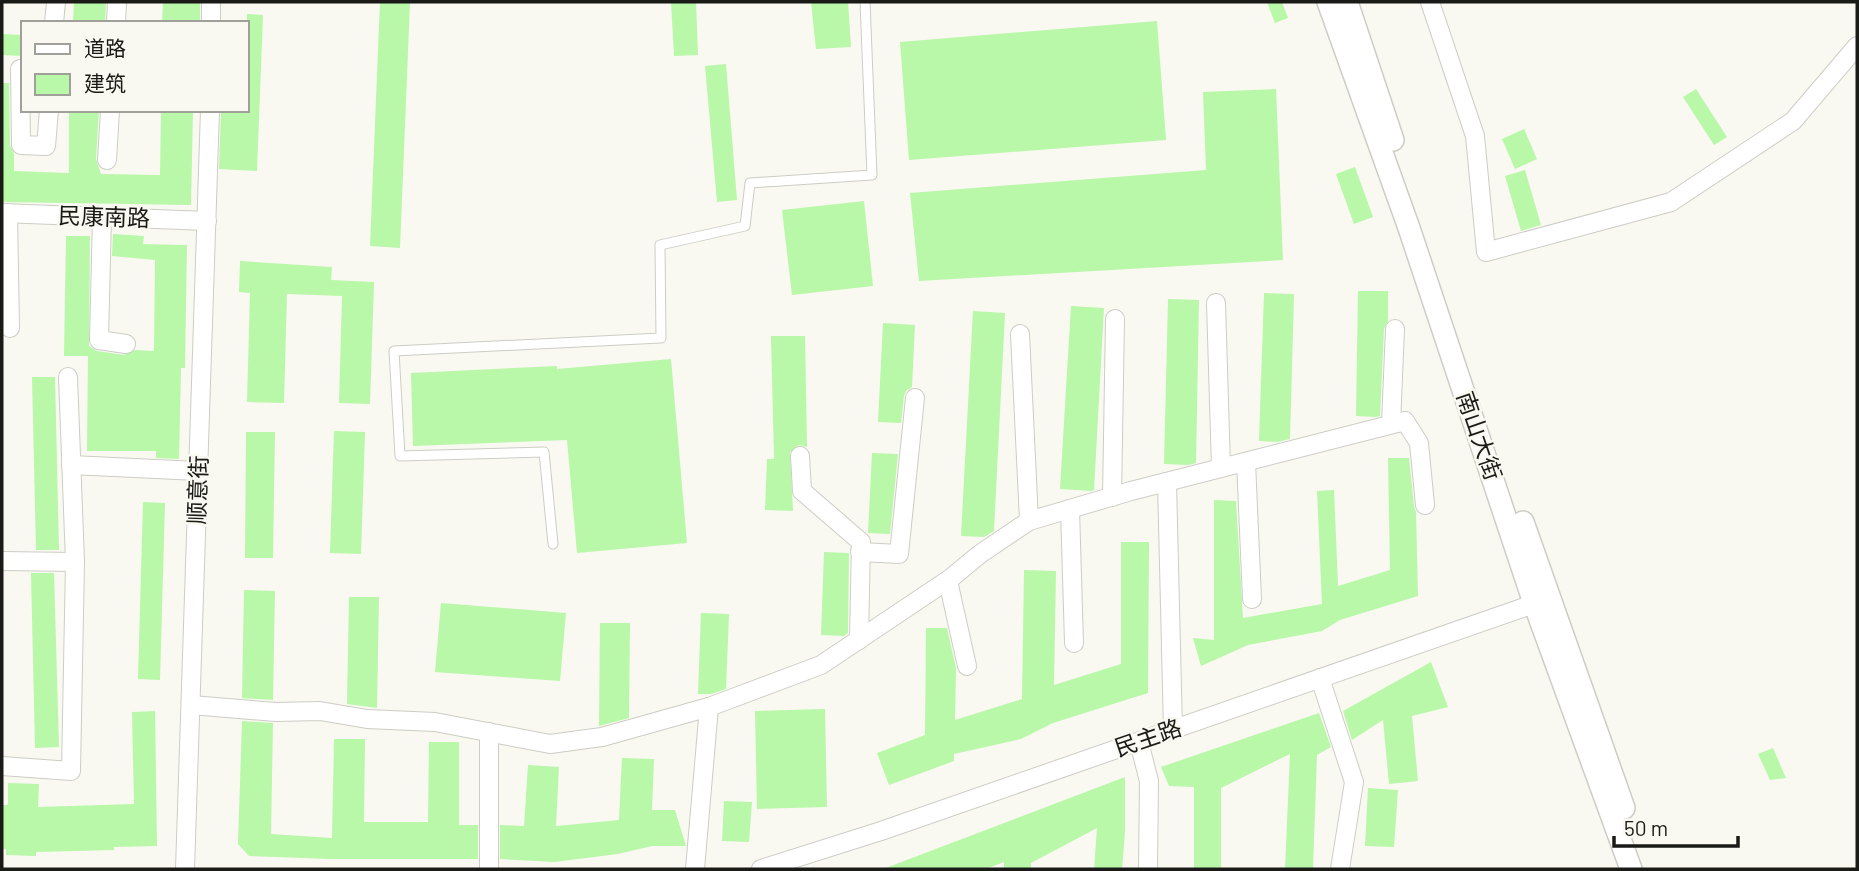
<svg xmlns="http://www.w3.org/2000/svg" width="1859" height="871" font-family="Barlow,'Noto Sans SC',sans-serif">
<rect width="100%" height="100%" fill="#f9f9f1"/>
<g fill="#b9f7a9">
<path d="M74,2H106L105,23H73Z"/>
<path d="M163,2H200V23H162Z"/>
<path d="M380,2H410L400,248L370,246Z"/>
<path d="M671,2H696L698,55L674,56Z"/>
<path d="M811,2H848L851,47L816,49Z"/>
<path d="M1267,2H1282L1288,18L1275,23Z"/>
<path d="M247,14L263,15L257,171L219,169L221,110H247Z"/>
<path d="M1157,21L1166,140L909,160L900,42Z"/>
<path d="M2,34L23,35V56L2,55Z"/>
<path d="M726,64L737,200L717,202L705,66Z"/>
<path d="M2,83H9L10,145L14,154V171L69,173V110H99L96,159L101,174L160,175L161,110H193L191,205L2,202Z"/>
<path d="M1276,89L1283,260L919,281L910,193L1206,170L1203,92Z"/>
<path d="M1696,89L1727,137L1714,145L1683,97Z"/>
<path d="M1524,129L1537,159L1515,169L1502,139Z"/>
<path d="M1355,167L1373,217L1354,224L1336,174Z"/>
<path d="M1525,170L1541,225L1521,231L1505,176Z"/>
<path d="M864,201L873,286L792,295L782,210Z"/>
<path d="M113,234L144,236L143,244L187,245L185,368H181L179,459L156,458V451H87L88,356H64L66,236H90L89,346L97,351L124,355L135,350L154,351L155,260L112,256Z"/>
<path d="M240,261L332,267L331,280L374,282L370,404L339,403L342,296L287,294L284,403L247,402L250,293L239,292Z"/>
<path d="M1358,291H1388V321L1384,329L1380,416L1376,417L1356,416Z"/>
<path d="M1264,293L1294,294L1290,439L1277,442L1259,441Z"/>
<path d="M1168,299L1199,300L1196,463L1188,465L1164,464Z"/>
<path d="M1071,306L1104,308L1094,490L1092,491L1060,489Z"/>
<path d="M973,311L1005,313L994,531L984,537L961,536Z"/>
<path d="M883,323L915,325L912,387L906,391L904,396L901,423L878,422Z"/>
<path d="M771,336H805L807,447L799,445L790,452L793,511L765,510L767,459H774Z"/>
<path d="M671,359L687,543L577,553L567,440L413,446L411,373L557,366V369Z"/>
<path d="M32,377H55L59,550H36Z"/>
<path d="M334,431L365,432L361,554L330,553Z"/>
<path d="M246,432H275L273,558H245Z"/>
<path d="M872,453L898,454L890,534L868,533Z"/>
<path d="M1388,458H1409L1414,506L1416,512L1418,596L1340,620L1322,631L1248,645L1201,666L1193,638L1214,640V500L1236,501L1243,618L1322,604L1317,491L1334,490L1338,586L1390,570Z"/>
<path d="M143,502L165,503L160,680L138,679Z"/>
<path d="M1121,542H1149L1148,693L1053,723L1021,739L954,754V761L889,785L877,753L925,735L926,628H947L956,668L955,720L1022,699L1024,570L1056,571L1054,685L1121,664Z"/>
<path d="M824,552L849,553L848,633L844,636L821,635Z"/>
<path d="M31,573H54L59,747L35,748Z"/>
<path d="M244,590L275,591L273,700L242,698Z"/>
<path d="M349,597H379L377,708L347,704Z"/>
<path d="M441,603L566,613L560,681L435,672Z"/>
<path d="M701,613L729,614L726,689L711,694H698Z"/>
<path d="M600,623H630L629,718L599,726Z"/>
<path d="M1431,662L1448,707L1412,716L1418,781L1389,784L1383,720L1352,740L1343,711Z"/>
<path d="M825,709L827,807L757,809L755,711Z"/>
<path d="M155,711L157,846L114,847V850L36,852V856L6,855V849H2V805H8V783L39,784L38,807L134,804L132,712Z"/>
<path d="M1319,713L1331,747L1317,755L1313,869H1285L1290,754L1221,788V869H1194V787L1169,786L1161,767Z"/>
<path d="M242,721L273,723L271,834L332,838L334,739H365L364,822H428L429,742H459V825H478V859H332L249,856L238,844Z"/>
<path d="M1773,748L1786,778L1770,780L1758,754Z"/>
<path d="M622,758L654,759L652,810H675L686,846H652L618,854L554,862L500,859V825L524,826L528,765L559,767L556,826L619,820Z"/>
<path d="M1125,777V832L1122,869H1094L1097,828L1031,863V869H1004V862L986,869H883Z"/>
<path d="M1368,788L1398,790L1394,847L1365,846Z"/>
<path d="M724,801L752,802L749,842L722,841Z"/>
</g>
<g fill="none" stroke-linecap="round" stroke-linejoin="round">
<defs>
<path id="service" d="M553,544L544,452L400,456L394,351L661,338L660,245L745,226L750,183L872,175L865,2"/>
<g id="minor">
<path d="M1430,2L1475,136L1486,252L1671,202L1793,121L1857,46"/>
<path d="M54,23L56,2"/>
<path d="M116,23L117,2"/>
<path d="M211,23V2"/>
<path d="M20,69L21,145L46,146L49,110"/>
<path d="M107,160L110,110"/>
<path d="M2,213L207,221"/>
<path d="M8,213L10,328"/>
<path d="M102,217L99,340L126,344"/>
<path d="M1216,303L1221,468"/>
<path d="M1020,334L1029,521"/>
<path d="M1391,424L1395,329"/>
<path d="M800,456L802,491L861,542L859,640"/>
<path d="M1246,462L1252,599"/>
<path d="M71,465L198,471"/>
<path d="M1167,482L1173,730"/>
<path d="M1112,497L1115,319"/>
<path d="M1070,509L1074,643"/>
<path d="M860,552L899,554L915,398"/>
<path d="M2,561L75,562"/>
<path d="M948,581L967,666"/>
<path d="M1320,678L1354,782L1340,869"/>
<path d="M191,705L276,712L320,711L367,719L435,722L550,744L602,737L709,707L821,665L951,578L980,554L1029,521L1131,491L1405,421L1419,443L1425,505"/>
<path d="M489,732V869"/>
<path d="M1139,742L1149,781L1148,869"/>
<path d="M2,766L71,771L75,562L68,377"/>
<path d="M185,869L210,110"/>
<path d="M695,869L709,707"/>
<path d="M761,869L881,831L1525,607L1535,606"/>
</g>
<g id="tertiary">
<path d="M1328,2L1409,228L1535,606L1631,869"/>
<path d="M1347,2L1393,140"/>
<path d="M1523,522L1624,808"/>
</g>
</defs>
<use href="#service" stroke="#cccdc5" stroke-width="11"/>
<use href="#minor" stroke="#cccdc5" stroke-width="20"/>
<use href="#tertiary" stroke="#cccdc5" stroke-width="24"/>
<use href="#service" stroke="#fff" stroke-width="9"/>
<use href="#minor" stroke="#fff" stroke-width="18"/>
<use href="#tertiary" stroke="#fff" stroke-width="21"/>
</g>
<g text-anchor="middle" stroke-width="5" stroke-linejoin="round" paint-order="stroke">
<g font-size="23" fill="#1a1a17" stroke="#f9f9f1">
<text transform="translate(104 217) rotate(2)" y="8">民康南路</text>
<text transform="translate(1479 436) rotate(71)" y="8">南山大街</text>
<text transform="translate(198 490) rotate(-88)" y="8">顺意街</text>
<text transform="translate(1148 738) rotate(-19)" y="8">民主路</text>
</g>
</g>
<rect width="1859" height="871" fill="none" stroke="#1a1a17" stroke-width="7"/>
<rect x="21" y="21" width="228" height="91" fill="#f9f9f1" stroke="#a0a09a" stroke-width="2"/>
<rect x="35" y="44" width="35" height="10" fill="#ffffff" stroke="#a0a09a" stroke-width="2"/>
<text x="84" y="56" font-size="21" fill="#1a1a17">道路</text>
<rect x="35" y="74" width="35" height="21" fill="#b9f7a9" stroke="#a0a09a" stroke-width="2"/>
<text x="84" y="91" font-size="21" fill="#1a1a17">建筑</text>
<path d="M1614 836v10h124v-10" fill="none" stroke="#1a1a17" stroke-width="3.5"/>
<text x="1624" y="836" font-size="21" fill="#1a1a17" stroke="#f9f9f1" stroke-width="5" paint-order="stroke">50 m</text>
</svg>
